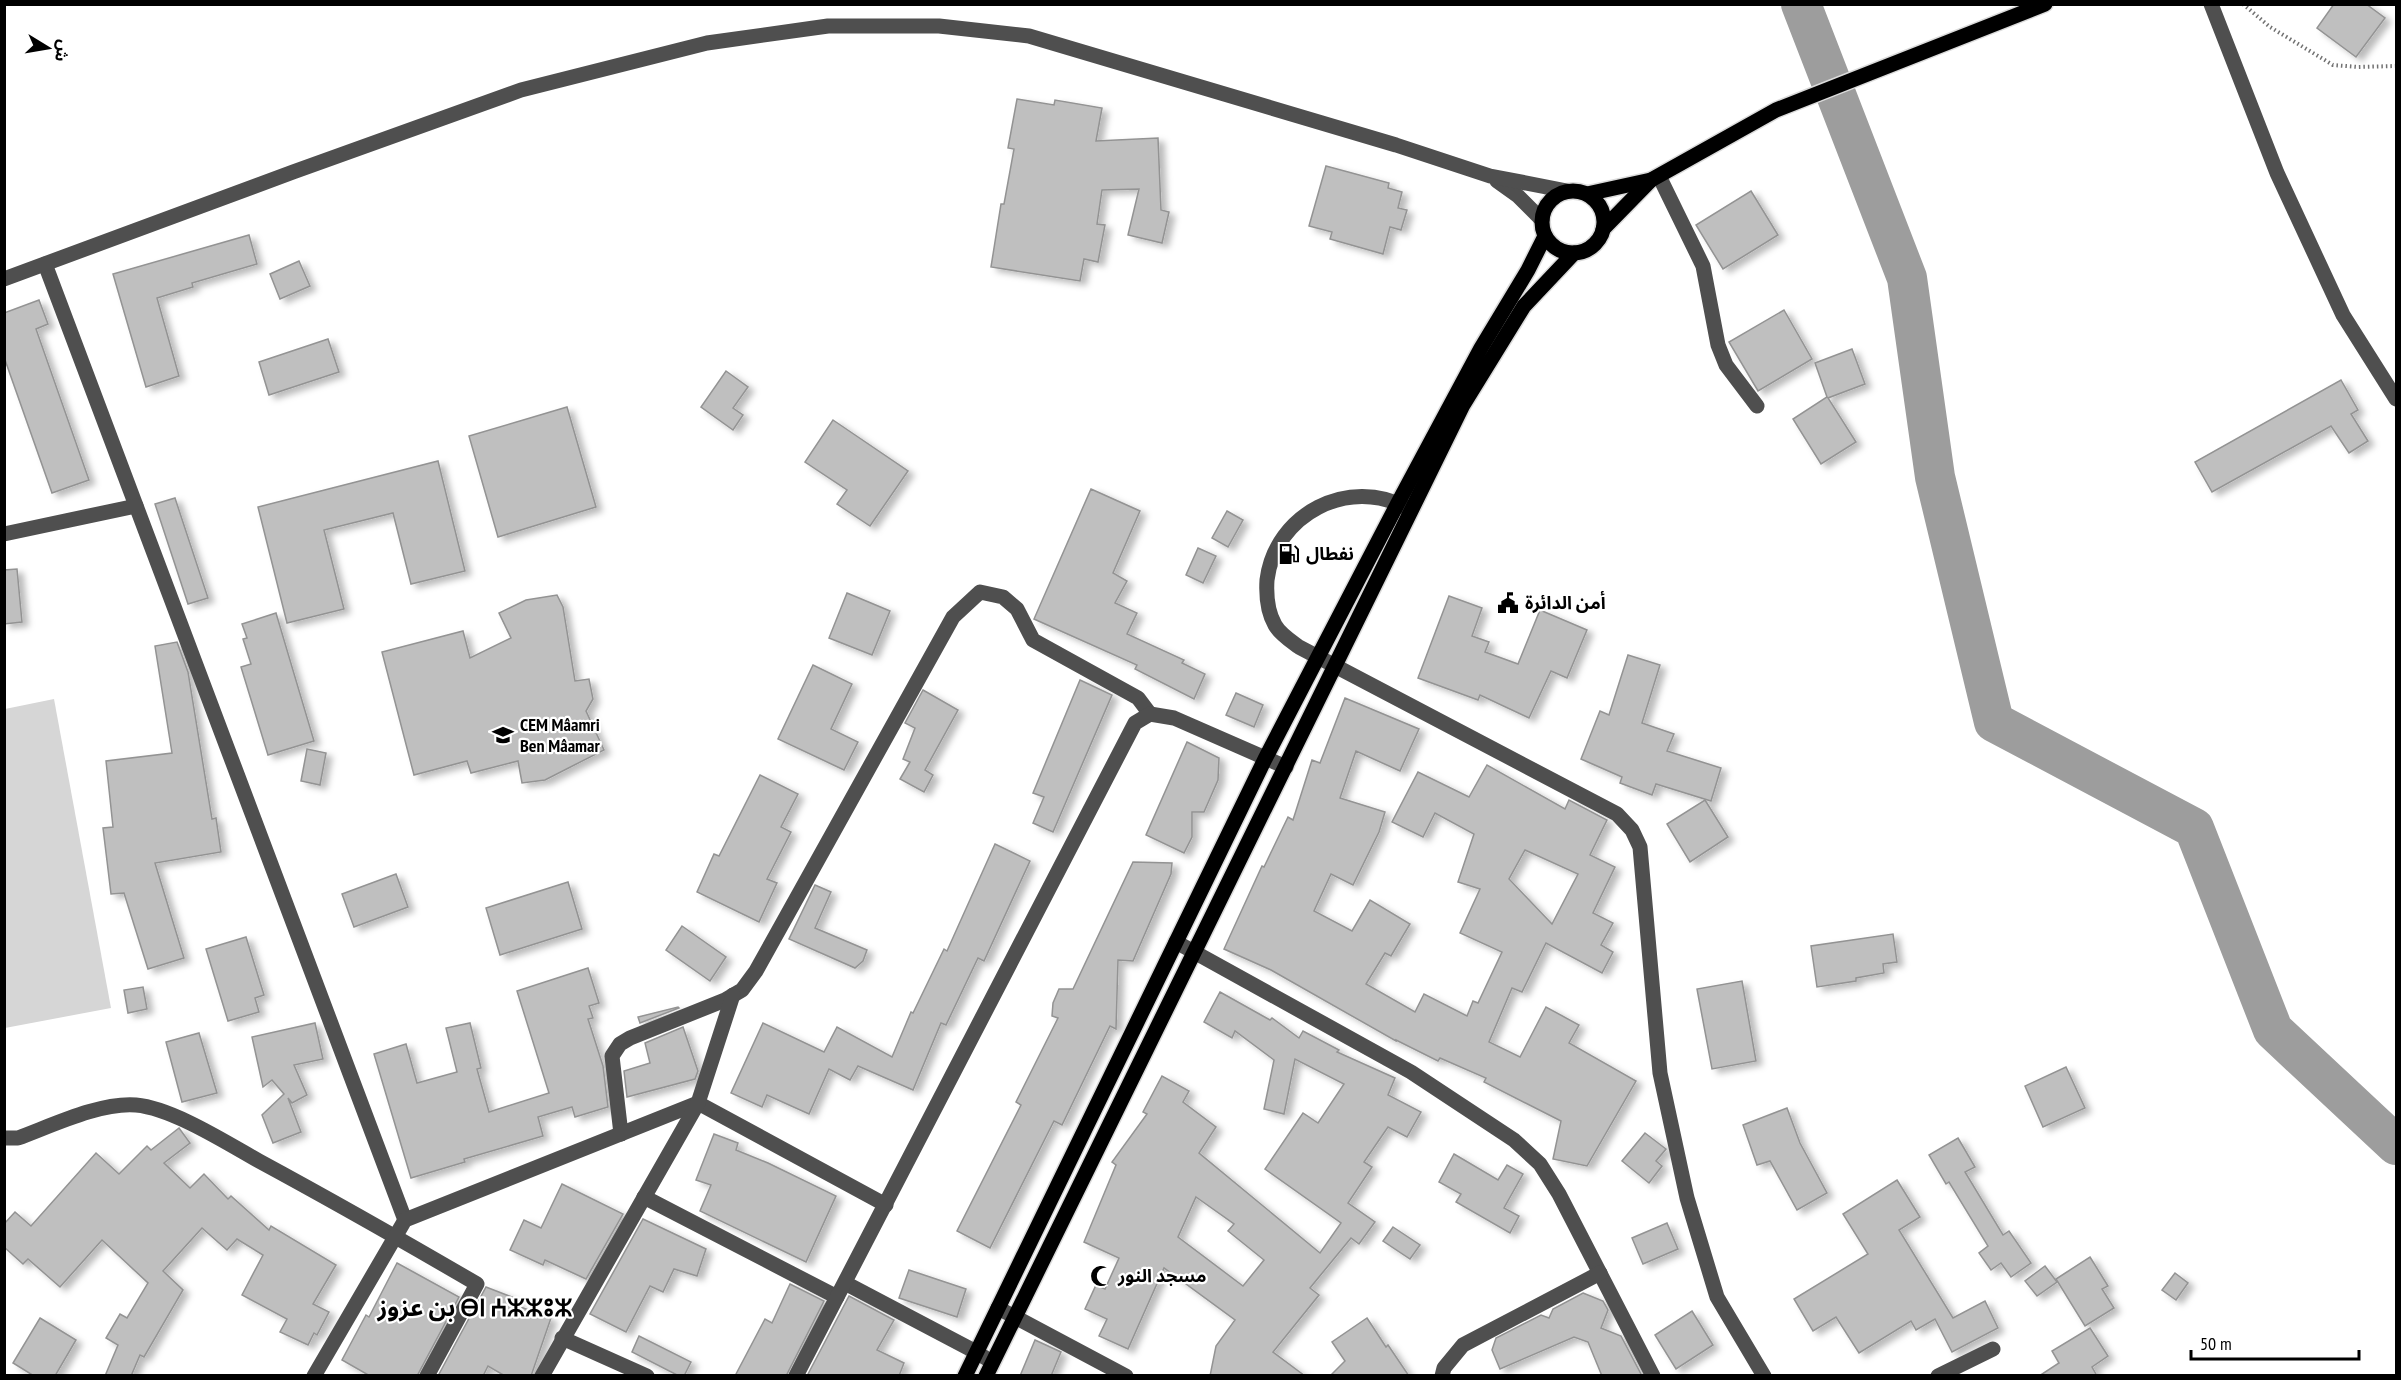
<svg xmlns="http://www.w3.org/2000/svg" width="2401" height="1380" font-family="'PT Sans Narrow','Noto Sans Arabic','Noto Sans Tifinagh',sans-serif">
<defs>
<filter id="shadow"><feDropShadow dx="6" dy="4" stdDeviation="3" flood-color="#0004"/></filter>
</defs>
<rect width="100%" height="100%" fill="#fff"/>
<path fill="#d6d6d6" d="M54,699L111,1008L5,1028V709Z"/>
<g fill="none" stroke-linecap="round" stroke-linejoin="round">
<path stroke="#9d9d9d" stroke-width="40" d="M1801,4L1907,278L1935,477L1994,722L2194,828L2273,1030L2396,1145"/>
</g>
<g fill="#bfbfbf" stroke="#939393" stroke-width="1.5" fill-rule="evenodd" filter="url(#shadow)">
<path d="M2334,4H2366L2385,18L2356,57L2317,28Z"/>
<path d="M1017,99L1054,105L1055,100L1102,108L1096,141L1158,138L1161,210L1169,212L1162,243L1128,235L1139,189L1102,190L1097,224L1105,225L1098,262L1084,259L1080,281L991,267L1001,204H1004L1014,149L1008,148Z"/>
<path d="M1326,166L1389,183L1388,188L1402,192L1398,208L1407,210L1401,230L1390,227L1383,254L1330,239L1332,232L1309,226Z"/>
<path d="M1751,191L1778,235L1723,269L1696,225Z"/>
<path d="M249,235L257,264L192,283L193,287L157,298L179,376L146,387L113,274Z"/>
<path d="M299,261L310,286L280,299L270,274Z"/>
<path d="M39,300L48,324L36,329L89,480L52,493L4,357V313Z"/>
<path d="M1784,310L1812,359L1758,391L1729,342Z"/>
<path d="M328,339L339,372L269,395L259,362Z"/>
<path d="M1852,349L1865,384L1828,398L1856,442L1821,464L1793,419L1827,397L1815,363Z"/>
<path d="M726,371L748,387L733,408L743,415L733,430L701,407Z"/>
<path d="M2341,380L2358,410L2351,414L2368,441L2349,453L2331,426L2212,492L2195,462Z"/>
<path d="M567,407L596,507L498,537L469,436Z"/>
<path d="M833,420L908,471L870,526L837,504L847,490L805,462Z"/>
<path d="M438,461L465,571L411,584L393,513L324,530L344,609L287,623L258,507Z"/>
<path d="M1091,489L1140,511L1113,573L1127,581L1115,603L1137,613L1127,634L1184,660L1182,663L1205,674L1194,699L1135,669L1137,665L1034,619Z"/>
<path d="M175,498L208,598L188,604L155,504Z"/>
<path d="M1227,511L1243,520L1228,547L1212,538Z"/>
<path d="M1198,548L1216,556L1203,583L1186,575Z"/>
<path d="M17,569L22,622L4,624V570Z"/>
<path d="M847,593L890,611L872,655L829,638Z"/>
<path d="M557,595L563,607L575,681L589,679L593,699L586,711L604,750L545,780L522,783L518,761L471,773L467,761L414,775L382,652L463,631L470,658L511,638L499,613L526,600Z"/>
<path d="M1449,596L1482,608L1472,636L1489,642L1485,652L1518,664L1540,610L1587,630L1567,678L1551,671L1529,718L1480,695L1478,700L1418,678Z"/>
<path d="M276,613L314,741L268,755L241,667L251,664L243,639L247,638L242,624Z"/>
<path d="M177,642L188,672L212,819L216,818L221,852L155,863L184,958L148,969L124,893L111,894L103,828L113,827L106,761L172,753L155,646Z"/>
<path d="M1628,655L1660,665L1642,723L1674,734L1667,751L1721,768L1711,801L1656,784L1652,795L1620,783L1622,777L1581,759L1600,711L1609,715Z"/>
<path d="M813,665L852,684L831,729L858,742L844,770L778,739Z"/>
<path d="M1080,680L1112,695L1053,832L1033,823L1044,797L1033,793Z"/>
<path d="M923,690L958,710L925,770L933,775L924,792L900,779L910,762L903,759L915,728L905,723Z"/>
<path d="M1236,693L1263,705L1254,727L1226,715Z"/>
<path d="M1345,698L1419,729L1400,771L1356,751L1340,798L1385,812L1379,832L1353,885L1331,874L1314,911L1352,931L1370,900L1410,924L1391,956L1385,953L1366,984L1415,1012L1424,994L1467,1016L1473,1001L1478,1003L1502,952L1460,933L1480,889L1458,882L1474,834L1435,813L1423,837L1392,822L1418,772L1469,797L1487,765L1565,809L1569,800L1607,820L1590,855L1615,867L1593,913L1613,923L1601,945L1613,952L1602,973L1546,943L1522,992L1512,988L1489,1042L1520,1057L1546,1007L1579,1025L1569,1043L1636,1081L1587,1166L1553,1159L1561,1121L1484,1082L1486,1078L1440,1058L1438,1061L1396,1040V1041L1271,970L1224,949L1262,866L1264,867L1288,817L1293,820L1312,760L1320,763ZM1525,850L1578,874L1552,924L1509,879Z"/>
<path d="M1187,742L1219,758L1218,780L1204,812H1192V837L1184,853L1146,835Z"/>
<path d="M307,749L326,753L320,785L301,781Z"/>
<path d="M760,775L798,794L781,827L791,832L767,879L777,883L759,922L697,892L714,854L719,856Z"/>
<path d="M1705,800L1728,837L1690,862L1667,824Z"/>
<path d="M995,844L1030,861L984,961L978,958L946,1025L941,1023L913,1090L858,1066L850,1080L829,1069L809,1114L767,1095L762,1107L731,1093L763,1023L824,1052L837,1027L892,1057L911,1012L913,1013L944,949L947,951Z"/>
<path d="M1133,862L1172,863L1171,874L1133,961L1118,960L1116,1029L1110,1026L1062,1125L1054,1121L990,1248L957,1231L1021,1105L1016,1102L1058,1018L1052,1016L1053,1003L1059,989H1073Z"/>
<path d="M396,874L408,907L354,927L342,894Z"/>
<path d="M568,882L582,929L500,955L486,908Z"/>
<path d="M815,885L831,892L815,928L867,950L863,961L855,968L789,939Z"/>
<path d="M682,926L726,957L710,981L666,950Z"/>
<path d="M1893,934L1897,962L1883,964L1884,973L1856,978V981L1817,987L1811,946Z"/>
<path d="M246,937L264,995L255,998L259,1012L228,1021L206,949Z"/>
<path d="M588,968L599,1003L589,1006L593,1018L588,1019L603,1066L608,1107L575,1117L572,1107L538,1117L543,1136L464,1159L465,1162L411,1178L374,1054L406,1044L417,1083L457,1072L446,1028L470,1023L481,1068L477,1069L489,1112L549,1093L517,991Z"/>
<path d="M1742,981L1756,1061L1712,1069L1697,989Z"/>
<path d="M143,987L147,1009L128,1013L124,990Z"/>
<path d="M1220,992L1270,1020L1272,1018L1299,1038L1303,1031L1339,1050L1337,1052L1395,1078L1388,1095L1421,1112L1407,1137L1388,1127L1364,1162L1372,1167L1348,1203L1375,1222L1359,1244L1351,1238L1310,1288L1319,1295L1273,1352L1305,1376H1210L1216,1346L1235,1320L1164,1268L1128,1349L1099,1336L1107,1319L1085,1309L1096,1285L1105,1289L1119,1258L1084,1242L1116,1165L1112,1162L1147,1114L1143,1112L1162,1076L1189,1091L1183,1102L1216,1127L1199,1153L1320,1253L1341,1223L1265,1169L1303,1113L1318,1123L1344,1084L1295,1059L1284,1114L1264,1109L1274,1060L1235,1031L1232,1038L1204,1022ZM1196,1197L1234,1224L1228,1231L1264,1260L1243,1286L1178,1237Z"/>
<path d="M678,1007L679,1008L640,1023L638,1017Z"/>
<path d="M315,1023L323,1059L294,1065L307,1095L292,1103L288,1098L301,1132L273,1143L262,1115L284,1094L272,1080L263,1087L252,1037Z"/>
<path d="M683,1027L698,1071L695,1079L627,1097L624,1071L650,1063L645,1043Z"/>
<path d="M199,1033L217,1093L182,1102L166,1042Z"/>
<path d="M2066,1067L2085,1108L2043,1127L2025,1086Z"/>
<path d="M1787,1108L1800,1143L1827,1193L1797,1210L1770,1161L1757,1165L1743,1125Z"/>
<path d="M179,1128L190,1143L164,1163L190,1188L204,1174L228,1199L231,1196L269,1230L271,1226L336,1265L313,1304L329,1312L317,1335L314,1333L308,1345L280,1332L287,1319L242,1295L263,1255L237,1239L227,1250L202,1228L163,1271L183,1290L144,1357L140,1355L131,1376H105L118,1345L106,1338L120,1314L127,1318L148,1283L102,1240L60,1287L28,1259L23,1264L4,1247V1224L15,1212L31,1226L96,1153L119,1174L147,1146L151,1150Z"/>
<path d="M1645,1133L1666,1149L1656,1161L1662,1166L1649,1183L1622,1161Z"/>
<path d="M714,1134L738,1143L736,1150L768,1163L836,1196L806,1262L700,1211L711,1185L696,1180Z"/>
<path d="M1958,1138L1975,1167L1965,1172L2003,1235L2009,1231L2031,1263L2011,1277L2001,1263L1991,1270L1979,1253L1988,1246L1949,1182L1946,1184L1929,1155Z"/>
<path d="M1454,1154L1498,1180L1507,1165L1523,1174L1504,1208L1519,1216L1510,1233L1456,1202L1461,1194L1439,1182Z"/>
<path d="M1897,1180L1920,1217L1899,1230L1953,1318L1985,1301L1998,1328L1952,1352L1935,1319L1916,1330L1911,1321L1859,1353L1836,1317L1813,1331L1794,1299L1868,1254L1843,1214Z"/>
<path d="M562,1184L623,1214L586,1279L545,1260L543,1265L510,1250L524,1220L541,1228Z"/>
<path d="M643,1219L706,1249L697,1276L674,1269L663,1292L650,1286L626,1332L590,1314Z"/>
<path d="M1667,1223L1678,1249L1643,1264L1632,1238Z"/>
<path d="M1393,1227L1420,1245L1410,1259L1383,1241Z"/>
<path d="M2090,1257L2108,1286L2102,1289L2114,1308L2085,1326L2056,1279Z"/>
<path d="M397,1263L459,1297L417,1376H370L342,1360L366,1315L369,1317Z"/>
<path d="M2045,1266L2057,1282L2037,1296L2025,1281Z"/>
<path d="M909,1270L966,1289L957,1317L899,1298Z"/>
<path d="M2175,1273L2188,1283L2176,1300L2162,1290Z"/>
<path d="M790,1284L824,1301L786,1376H735L765,1319L772,1323Z"/>
<path d="M486,1287L517,1299L515,1305L551,1318L531,1376H505L488,1366L483,1376H438Z"/>
<path d="M1583,1293L1603,1301L1608,1310L1601,1328L1621,1336L1642,1376H1602L1588,1342L1574,1337L1500,1369L1492,1350L1496,1338L1541,1315L1549,1318L1553,1309Z"/>
<path d="M849,1296L894,1320L877,1350L904,1363L899,1376H807Z"/>
<path d="M1692,1311L1713,1345L1676,1369L1655,1335Z"/>
<path d="M40,1318L76,1340L55,1376H34L13,1363Z"/>
<path d="M1367,1318L1386,1347L1388,1345L1409,1376H1330L1345,1361L1332,1342Z"/>
<path d="M2090,1328L2108,1356L2092,1367L2097,1376H2039L2059,1363L2052,1351Z"/>
<path d="M639,1336L691,1362L684,1376H679L632,1352Z"/>
<path d="M1035,1340L1061,1352L1051,1376H1020Z"/>
</g>
<g fill="none" stroke-linecap="round" stroke-linejoin="round">
<defs>
<g id="major">
<circle cx="1573" cy="222" r="31"/>
<path d="M1587,194L1651,180L1776,110L2045,4"/>
<path d="M1603,229L1651,180"/>
<path d="M965,1376L1265,759L1398,503L1481,348L1528,270L1545,236"/>
<path d="M986,1376L1463,405L1524,306L1574,253"/>
</g>
</defs>
<use href="#major" stroke="#dbdbdb" stroke-width="18"/>
<path stroke="#717171" stroke-width="4" stroke-dasharray="1.5 3" stroke-linecap="butt" d="M2243,4L2270,27L2333,65L2358,67L2396,66"/>
<g stroke="#4f4f4f" stroke-width="15">
<path d="M2211,4L2277,173L2343,315L2396,399"/>
<path d="M1659,176L1703,266L1718,345L1726,365L1757,406"/>
<path d="M1497,181L1518,196L1542,220"/>
<path d="M45,264L405,1220"/>
<path d="M4,279L293,172L521,90L707,43L828,26H939L1029,36L1396,145L1490,176L1567,191"/>
<path d="M1407,508C1349,476 1275,514 1267,580C1266,596 1267,611 1275,625C1280,634 1291,641 1299,647L1617,814L1632,830L1640,847L1660,1073L1687,1198L1717,1297L1764,1376"/>
<path d="M4,534L136,506"/>
<path d="M1176,942L1411,1072L1514,1140L1540,1164L1559,1194L1653,1376"/>
<path d="M621,1134L612,1056L620,1044L630,1038L725,1000L742,990L756,971L953,617L980,592L1003,597L1017,609L1033,640L1138,698L1150,714"/>
<path d="M4,1138H18C51,1126 100,1102 136,1105C172,1108 227,1143 259,1161C333,1201 405,1242 477,1284L427,1376"/>
<path d="M644,1197L837,1297"/>
<path d="M845,1283L976,1352L992,1362"/>
<path d="M998,1308L1126,1376"/>
<path d="M562,1338L647,1376"/>
<path d="M314,1376L405,1220L698,1103L886,1205"/>
<path d="M542,1376L698,1103L733,995"/>
<path d="M796,1376L1135,723L1150,714L1174,718L1286,767"/>
<path d="M1442,1376L1444,1368L1463,1345L1600,1273"/>
<path d="M1938,1376L1993,1349"/>
</g>
<use href="#major" stroke="#000" stroke-width="15"/>
</g>
<defs>
<symbol id="fuel-bare" viewBox="-9 -9 18 18"><path d="M-5.5-6h7V0h2V4h1.3V-2.5L3-4.5l.8-.8L6-3V5H2.5V1h-1V6h-7ZM-4.2-4.7v3.2H.2V-4.7Z" fill="#000" stroke="#fff" stroke-width="2.5" paint-order="stroke"/></symbol>
<symbol id="civic-bare" viewBox="-9 -9 18 18"><path d="M-.6-6.5H3V-4.5H.6V-3L4-1V1h2V6H-6V1h2V-1L-.6-3ZM-1.2 2.5V6h2.4V2.5Z" fill="#000" stroke="#fff" stroke-width="2.5" paint-order="stroke"/></symbol>
<symbol id="school-bare" viewBox="-9 -9 18 18"><path d="M0-5L7-2L0 1L-7-2ZM-4 1L0 2.5L4 1V4Q0 6-4 4Z" fill="#000" stroke="#fff" stroke-width="2.5" paint-order="stroke"/></symbol>
<symbol id="mosque-bare" viewBox="-9 -9 18 18"><path d="M3.5-4.9A6 6 0 1 0 3.5 4.9A5 5 0 1 1 3.5-4.9Z" fill="#000" stroke="#fff" stroke-width="2.5" paint-order="stroke"/></symbol>
</defs>
<g fill-rule="evenodd">
<use href="#fuel-bare" x="1274" y="539" width="30" height="30"/>
<use href="#civic-bare" x="1493" y="588" width="30" height="30"/>
<use href="#school-bare" x="488" y="720" width="30" height="30"/>
<use href="#mosque-bare" x="1086" y="1261" width="30" height="30"/>
</g>
<g text-anchor="middle" stroke-width="4.5" stroke-linejoin="round" paint-order="stroke">
<g font-size="18" font-weight="bold" fill="#000" stroke="#fff" text-anchor="start">
<text x="1306" y="560">نفطال</text>
<text x="1525" y="609">أمن الدائرة</text>
<text x="520" y="731">CEM Mâamri<tspan x="520" dy="21">Ben Mâamar</tspan></text>
<text x="1118" y="1282">مسجد النور</text>
</g>
<g font-size="24" font-weight="bold" fill="#000" stroke="#fff">
<text x="475" y="1316">بن عزوز ⴱⵏ ⵄⵣⵣⵓⵣ</text>
</g>
</g>
<rect width="2401" height="1380" fill="none" stroke="#000000" stroke-width="12"/>
<g transform="translate(48 48) rotate(101)" stroke="#ffffff" stroke-width="4.5" paint-order="stroke">
<path d="M0-4.5L10 22L0 15L-10 22Z" fill="#000000"/>
<text y="-9" font-size="16" font-weight="bold" text-anchor="middle" fill="#000000">ش</text>
</g>
<path d="M2191 1350v9h168v-9" fill="none" stroke="#000000" stroke-width="3"/>
<text x="2200" y="1350" font-size="18" fill="#000000" stroke="#ffffff" stroke-width="4.5" paint-order="stroke">50 m</text>
</svg>
